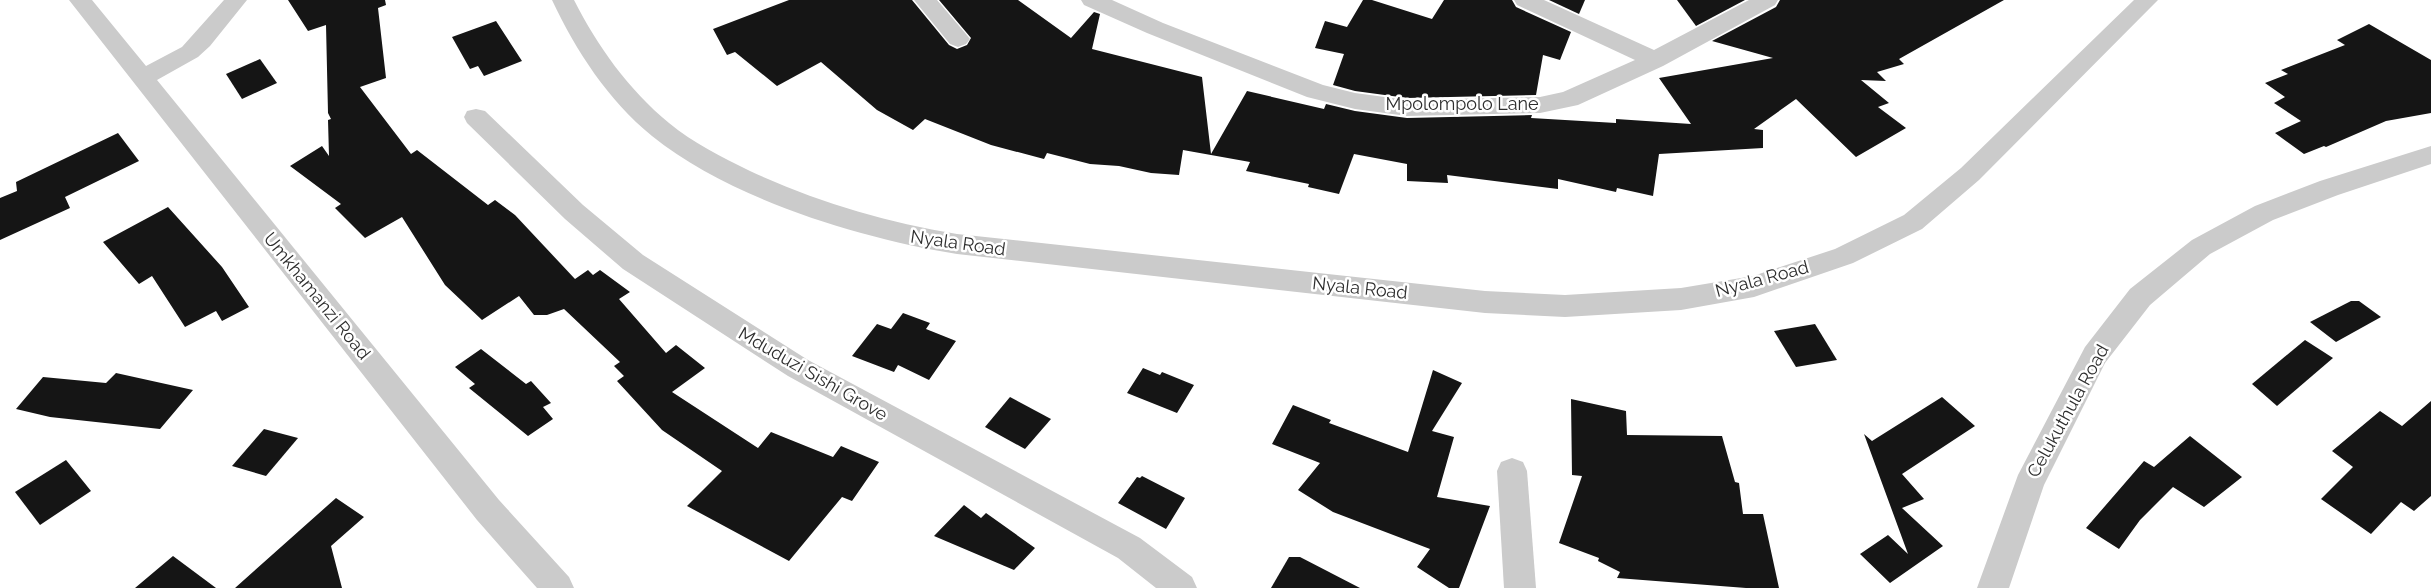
<svg xmlns="http://www.w3.org/2000/svg" width="2431" height="588" font-family="Raleway,sans-serif">
<rect width="100%" height="100%" fill="#fff"/>
<g fill="#151515">
<path d="M288,0H385L386,5L378,8L386,78L360,87L411,154L417,150L488,205L495,200L515,215L575,279L588,270L593,275L600,270L630,292L619,299L666,353L676,345L705,368L672,392L758,448L771,432L833,457L841,446L879,462L852,501L842,497L789,561L687,506L722,471L662,430L617,381L624,376L614,366L620,362L564,309L547,315H534L519,296L482,320L445,285L402,217L365,238L335,208L341,204L290,166L322,146L329,156L328,120L331,119L328,113L326,25L308,31Z"/>
<path d="M789,0H912L949,45L957,49L967,45L971,38L939,0H1018L1071,38L1094,12L1100,14L1092,49L1202,77L1211,154L1247,91L1324,109L1326,104L1355,111L1407,118L1532,115L1531,118L1616,123V119L1691,124L1659,78L1773,58L1712,41L1776,7L1780,0H2004L1899,59L1904,64L1877,72L1886,81L1861,80L1889,103L1878,107L1906,128L1856,157L1796,99L1754,129L1763,130V148L1659,154L1653,196L1617,188L1616,192L1558,179V189L1447,175L1448,183L1407,181V164L1354,154L1339,194L1308,187L1309,184L1246,171L1250,162L1183,150L1179,175L1151,173L1119,166L1090,164L1047,153L1044,159L991,145L925,119L913,130L877,110L821,62L777,86L735,52L727,55L713,29Z"/>
<path d="M1363,0H1372L1432,19L1444,0H1512L1516,7L1571,32L1560,60L1543,55L1536,95L1407,98L1355,91L1333,85L1344,54L1315,48L1325,21L1347,27Z"/>
<path d="M1549,0H1585L1579,14Z"/>
<path d="M1677,0H1745L1696,26Z"/>
<path d="M496,21L522,61L484,76L478,66L470,69L452,37Z"/>
<path d="M2369,24L2431,60V113L2386,121L2326,147L2324,146L2304,154L2275,133L2301,121L2274,103L2285,97L2265,83L2288,74L2281,70L2345,45L2337,40Z"/>
<path d="M260,59L277,83L242,99L226,74Z"/>
<path d="M118,133L139,161L65,197L70,208L0,240V198L17,191L16,182Z"/>
<path d="M168,207L222,267L249,307L222,321L216,311L185,327L152,276L139,284L103,242Z"/>
<path d="M2351,301H2359L2381,317L2336,342L2310,322Z"/>
<path d="M903,313L930,323L926,329L956,341L929,380L898,365L894,372L852,356L877,324L891,329Z"/>
<path d="M1815,324L1837,360L1796,367L1774,331Z"/>
<path d="M2305,340L2333,358L2277,406L2252,384Z"/>
<path d="M481,349L526,384L531,381L551,403L543,407L553,419L528,436L469,388L475,384L455,367Z"/>
<path d="M1143,368L1160,375L1162,372L1194,385L1177,413L1127,393Z"/>
<path d="M1433,370L1462,383L1432,431L1454,437L1437,497L1490,506L1459,588H1449L1417,567L1430,549L1333,512L1298,490L1320,463L1272,444L1293,405L1331,420L1329,423L1408,452Z"/>
<path d="M116,373L193,390L160,429L50,417L16,409L43,377L106,383Z"/>
<path d="M1010,397L1051,419L1025,449L985,427Z"/>
<path d="M1942,397L1975,426L1902,474L1924,499L1902,508L1943,546L1890,583L1860,554L1888,535L1908,554L1864,434L1872,441Z"/>
<path d="M1571,399L1626,411L1627,435L1722,436L1735,482L1739,483L1743,514H1763L1779,588H1746L1617,578L1620,572L1598,561L1599,558L1559,543L1582,476L1572,475Z"/>
<path d="M2431,401V496L2414,511L2401,502L2371,534L2321,499L2353,467L2332,451L2380,411L2402,426Z"/>
<path d="M264,429L298,438L266,476L232,466Z"/>
<path d="M2190,436L2242,477L2204,507L2173,487L2140,520L2119,549L2086,528L2144,461L2154,467Z"/>
<path d="M66,460L91,491L40,525L15,492Z"/>
<path d="M1142,476L1185,498L1166,529L1118,503L1137,477L1140,478Z"/>
<path d="M336,498L364,517L331,546L342,588H235Z"/>
<path d="M964,505L981,518L986,513L1035,548L1014,570L934,536Z"/>
<path d="M173,556L216,588H135Z"/>
<path d="M1289,557H1300L1360,588H1271Z"/>
</g>
<g fill="none" stroke-linecap="round" stroke-linejoin="round">
<g fill="#cbcbcb" fill-rule="evenodd">
<path d="M69,0H92L146,66L182,47L224,0H247L210,46L198,57L157,80L499,500L569,577L574,588H537L477,520Z"/>
<path d="M914,0H937L966,34L970,39L966,44L958,47L950,44Z"/>
<path d="M1081,0H1112L1163,23L1323,85L1355,93L1407,100L1540,97L1563,92L1635,60L1517,5L1514,0H1544L1654,50L1749,0H1778L1775,5L1663,66L1578,105L1540,113L1407,116L1355,109L1307,97L1147,33L1084,5Z"/>
<path d="M476,109L485,111L583,205L643,255L808,360L1140,538L1192,577L1197,588H1156L1118,558L788,376L623,269L565,219L467,123L464,117L467,111Z"/>
<path d="M2431,146V164L2338,195L2273,220L2210,254L2150,305L2105,363L2044,485L2009,588H1977L2018,475L2085,347L2130,289L2192,240L2255,206L2320,181Z"/>
<path d="M1512,458L1523,462L1527,471L1536,588H1504L1497,471L1501,462Z"/>
</g>
<path fill="#cbcbcb" fill-rule="evenodd" d="M552,0H574C598,47 628,89 669,123C693,143 722,157 750,171C817,202 885,222 957,234L1485,291L1565,295L1681,288L1753,276L1835,249L1904,215L1961,168L2134,0H2158L1979,180L1922,229L1853,263L1754,297L1681,310L1565,317L1485,313L957,254C859,238 730,199 652,136C608,100 576,51 552,0Z"/>
</g>
<g text-anchor="middle" stroke-width="5" stroke-linejoin="round" paint-order="stroke">
<g font-size="18" fill="#2e2e2e" stroke="#fff">
<text x="1462" y="110">Mpolompolo Lane</text>
<text transform="translate(958 243) rotate(8)" y="6">Nyala Road</text>
<text transform="translate(1762 279) rotate(-15)" y="6">Nyala Road</text>
<text transform="translate(1360 288) rotate(6)" y="6">Nyala Road</text>
<text transform="translate(317 296) rotate(51)" y="6">Umkhamanzi Road</text>
<text transform="translate(813 374) rotate(30)" y="6">Mduduzi Sishi Grove</text>
<text transform="translate(2068 411) rotate(-61)" y="6">Celukuthula Road</text>
</g>
</g>
</svg>
